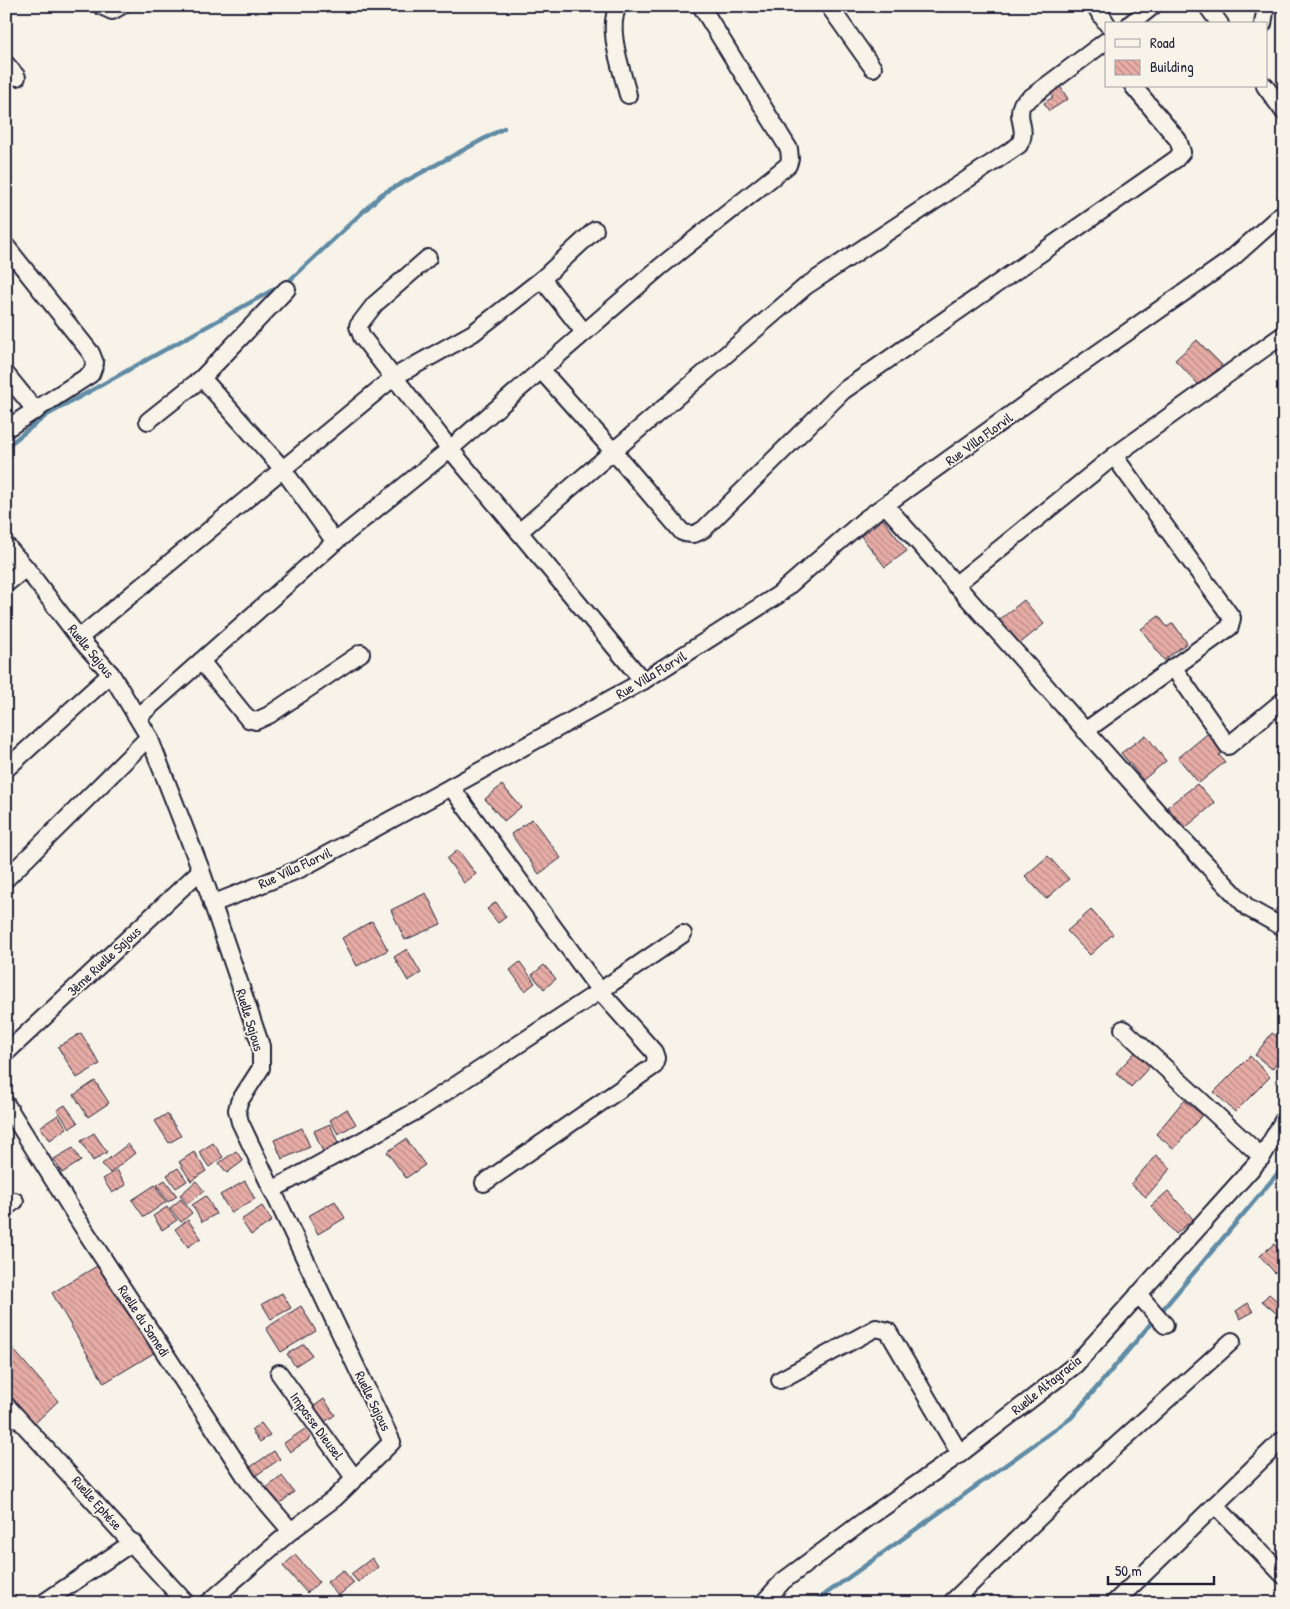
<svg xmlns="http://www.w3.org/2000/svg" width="1290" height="1609" font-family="'Patrick Hand',sans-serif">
<defs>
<pattern id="building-back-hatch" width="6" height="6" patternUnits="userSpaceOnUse" patternTransform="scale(1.25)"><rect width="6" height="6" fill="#e7aca6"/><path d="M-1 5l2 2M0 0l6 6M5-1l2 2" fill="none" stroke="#bb8c88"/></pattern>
</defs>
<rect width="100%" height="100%" fill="#f7f3e8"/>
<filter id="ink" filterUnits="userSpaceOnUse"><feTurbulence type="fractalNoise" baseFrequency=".02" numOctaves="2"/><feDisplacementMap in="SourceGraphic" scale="10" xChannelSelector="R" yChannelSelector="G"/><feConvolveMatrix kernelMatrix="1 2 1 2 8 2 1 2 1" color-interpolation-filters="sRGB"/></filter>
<g filter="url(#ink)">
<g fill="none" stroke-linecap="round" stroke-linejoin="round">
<g stroke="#618ba5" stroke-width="4.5">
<path d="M6,447L47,415L289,281L382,194L504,128"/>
<path d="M813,1603L1071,1418L1284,1166"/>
</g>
</g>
<g fill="url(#building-back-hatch)" stroke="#22223b">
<path d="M1058,83L1068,99L1049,111L1044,103L1053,97L1049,89Z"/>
<path d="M1197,340L1222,365L1200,386L1175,360Z"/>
<path d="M883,519L907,551L885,567L861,536Z"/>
<path d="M1024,600L1044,624L1018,645L998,621Z"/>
<path d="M1159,616L1167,627L1173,623L1187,643L1164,660L1141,629Z"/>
<path d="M1212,730L1228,748L1219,755L1225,762L1199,783L1178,758Z"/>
<path d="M1146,735L1166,761L1143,780L1121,753Z"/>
<path d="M1197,784L1215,803L1185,828L1167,807Z"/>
<path d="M502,785L521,807L504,821L485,799Z"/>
<path d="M532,819L561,858L539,874L511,834Z"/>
<path d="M458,850L476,874L464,883L447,859Z"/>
<path d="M1048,856L1069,879L1046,899L1025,876Z"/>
<path d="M426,893L441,924L405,940L391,910Z"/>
<path d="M1284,898V923L1272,915Z"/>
<path d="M496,902L506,917L498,923L487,909Z"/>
<path d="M1091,910L1113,934L1090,955L1067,931Z"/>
<path d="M372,921L388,950L357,966L342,938Z"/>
<path d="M407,949L421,973L408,981L394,957Z"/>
<path d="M520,962L535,983L525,991L510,970Z"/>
<path d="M544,965L556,979L544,989L532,975Z"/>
<path d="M81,1033L100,1064L77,1078L58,1047Z"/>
<path d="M1272,1033L1284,1042V1053L1272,1069L1255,1055Z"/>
<path d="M1138,1049L1153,1063L1131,1087L1116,1073Z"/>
<path d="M1250,1056L1270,1077L1235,1112L1214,1092Z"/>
<path d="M95,1081L109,1103L88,1117L74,1095Z"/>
<path d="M1184,1100L1202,1115L1174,1149L1156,1134Z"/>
<path d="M65,1105L78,1123L70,1128L57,1110Z"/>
<path d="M347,1109L356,1124L338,1134L330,1120Z"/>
<path d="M167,1114L181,1136L169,1143L155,1121Z"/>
<path d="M58,1115L67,1128L50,1140L40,1127Z"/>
<path d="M330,1124L339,1145L323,1152L314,1131Z"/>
<path d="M302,1128L310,1147L282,1159L274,1140Z"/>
<path d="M94,1133L107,1152L93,1161L81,1141Z"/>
<path d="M406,1139L425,1165L406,1178L387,1152Z"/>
<path d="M213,1143L223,1157L209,1167L199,1152Z"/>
<path d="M128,1144L135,1153L110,1173L102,1164Z"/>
<path d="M73,1148L81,1161L62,1173L54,1159Z"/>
<path d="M236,1151L243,1161L227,1173L219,1163Z"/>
<path d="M194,1152L206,1171L191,1181L179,1162Z"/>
<path d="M1156,1155L1171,1168L1146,1197L1131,1184Z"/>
<path d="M178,1168L187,1181L176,1188L167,1175Z"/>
<path d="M117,1170L126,1185L112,1193L103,1179Z"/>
<path d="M165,1180L177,1196L168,1202L157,1185Z"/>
<path d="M196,1181L204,1191L187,1204L180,1195Z"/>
<path d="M245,1181L255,1199L231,1213L220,1195Z"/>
<path d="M155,1185L166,1202L144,1217L132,1200Z"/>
<path d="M1168,1191L1193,1219L1176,1234L1151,1206Z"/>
<path d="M206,1196L216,1214L202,1222L192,1205Z"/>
<path d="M181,1199L192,1213L181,1222L170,1208Z"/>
<path d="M335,1201L345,1218L318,1234L308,1216Z"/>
<path d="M262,1206L272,1221L251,1235L241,1220Z"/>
<path d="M167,1207L177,1220L162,1230L153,1216Z"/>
<path d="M188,1220L201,1238L188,1247L175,1229Z"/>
<path d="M1274,1244L1284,1256V1265L1275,1273L1260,1256Z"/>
<path d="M102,1263L159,1350L104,1383L52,1293Z"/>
<path d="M282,1293L291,1308L271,1319L262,1304Z"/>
<path d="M1269,1294L1284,1307V1320L1262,1301Z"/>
<path d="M1248,1303L1253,1312L1240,1319L1236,1311Z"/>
<path d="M301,1306L316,1331L281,1352L266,1328Z"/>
<path d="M6,1341L58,1401L31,1427L6,1399Z"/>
<path d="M304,1344L312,1355L295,1366L287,1354Z"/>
<path d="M324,1399L335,1415L323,1423L313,1407Z"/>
<path d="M261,1423L270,1435L260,1442L251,1430Z"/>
<path d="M305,1429L311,1438L290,1452L284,1443Z"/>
<path d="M274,1451L280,1459L255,1476L249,1468Z"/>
<path d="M282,1476L294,1492L278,1505L265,1489Z"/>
<path d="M295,1555L319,1582L307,1593L283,1566Z"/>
<path d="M372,1558L378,1567L358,1582L351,1574Z"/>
<path d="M343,1570L354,1583L338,1596L327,1582Z"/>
</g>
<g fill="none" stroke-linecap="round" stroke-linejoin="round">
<defs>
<g id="street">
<path d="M101,6L112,11L121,6"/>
<path d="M618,6C606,30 622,70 628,95"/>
<path d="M829,6L873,68"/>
<path d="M1095,6L1107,24"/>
<path d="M1207,6L1220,24"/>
<path d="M1130,24L1153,6"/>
<path d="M1263,24L1266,6"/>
<path d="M6,64L17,77"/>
<path d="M1265,86L1284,112"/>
<path d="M6,246L91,353L95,363L91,374L6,429"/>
<path d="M542,279L584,332"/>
<path d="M541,370L613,451L682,532C691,536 696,534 704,529L843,391L1176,159L1182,152L1178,140L1133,86"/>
<path d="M6,374L36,411"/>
<path d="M393,377L362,337L358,326L375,304L428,258"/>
<path d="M394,377L473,333L542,279L595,230"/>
<path d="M202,378L282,468L335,542"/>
<path d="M148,421L202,378L287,289"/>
<path d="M886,506L1170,826L1248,908L1284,928"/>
<path d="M519,532L806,286L1019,145C1029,129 1015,119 1022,104L1106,41"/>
<path d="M6,545L26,568L79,638L111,674L149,737L201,870L261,1046V1068L239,1102L237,1110L240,1122L392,1442L335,1498L291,1531L208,1603"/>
<path d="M6,584L26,568"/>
<path d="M955,585L1114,456L1284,334"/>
<path d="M79,638L394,377L450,449L643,681"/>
<path d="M201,661L248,719L256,721L269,715L361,653"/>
<path d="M1173,667L1228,746L1284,700"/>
<path d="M138,717L335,542L450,449L660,267L788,165L790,159L789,149L701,6"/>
<path d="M1085,731L1230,627L1232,618L1114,456"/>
<path d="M6,769L111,674"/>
<path d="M451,787L600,991L654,1052L656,1058L654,1066L484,1183"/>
<path d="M6,879L149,737"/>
<path d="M212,904L300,869L451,787L643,681L778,595L864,520L1052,385L1229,261L1284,212"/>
<path d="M1123,1029L1262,1157"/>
<path d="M6,1053L201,870"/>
<path d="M6,1104L82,1226L249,1482L291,1531"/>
<path d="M272,1190L418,1110L600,991L683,934"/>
<path d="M6,1207L15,1201"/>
<path d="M1138,1294L1165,1325"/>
<path d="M279,1373L355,1479"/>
<path d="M780,1380L876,1328L888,1331L960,1454"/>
<path d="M6,1405L186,1603"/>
<path d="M1215,1505L1284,1576"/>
<path d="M43,1603L133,1542"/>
<path d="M763,1603L783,1581L865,1520L960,1454L1075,1365L1262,1157L1284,1119"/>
<path d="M951,1603L1078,1480L1232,1341"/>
<path d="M1114,1603L1281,1441"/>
</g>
</defs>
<use href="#street" stroke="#22223b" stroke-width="20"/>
<use href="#street" stroke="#f7f3e8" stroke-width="16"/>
</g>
</g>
<g text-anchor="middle" stroke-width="4" stroke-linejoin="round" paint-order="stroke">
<g font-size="14" fill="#22223b" stroke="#f7f3e8">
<text transform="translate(979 439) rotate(-36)" y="5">Rue Villa Florvil</text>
<text transform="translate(91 651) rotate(51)" y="5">Ruelle Sajous</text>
<text transform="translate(651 675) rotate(-31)" y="5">Rue Villa Florvil</text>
<text transform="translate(295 868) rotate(-25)" y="5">Rue Villa Florvil</text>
<text transform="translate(104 961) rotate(-43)" y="5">3ème Ruelle Sajous</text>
<text transform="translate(250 1020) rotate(73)" y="5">Ruelle Sajous</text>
<text transform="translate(144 1321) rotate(57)" y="5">Ruelle du Samedi</text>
<text transform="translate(1046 1385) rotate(-39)" y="5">Ruelle Altagracia</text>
<text transform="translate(373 1401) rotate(64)" y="5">Ruelle Sajous</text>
<text transform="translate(317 1426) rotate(54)" y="5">Impasse Dieusel</text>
<text transform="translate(97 1503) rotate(48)" y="5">Ruelle Ephése</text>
</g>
</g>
<rect width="1290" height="1609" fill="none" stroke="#f7f3e8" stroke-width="25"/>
<rect x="12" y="12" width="1265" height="1584" fill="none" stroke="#22223b" stroke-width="2" filter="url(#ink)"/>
<rect x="1105" y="22" width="162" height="65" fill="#f7f3e8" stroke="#a29fa3"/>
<rect x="1115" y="39" width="25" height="8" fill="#f7f3e8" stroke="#a29fa3"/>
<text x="1150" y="48" font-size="15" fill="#22223b">Road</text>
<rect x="1115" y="60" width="25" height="15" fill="url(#building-back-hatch)" stroke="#a29fa3"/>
<text x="1150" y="72" font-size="15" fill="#22223b">Building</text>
<path d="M1108 1576v8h106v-8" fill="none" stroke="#22223b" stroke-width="2.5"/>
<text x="1115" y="1576" font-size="15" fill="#22223b" stroke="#f7f3e8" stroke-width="4" paint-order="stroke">50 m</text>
</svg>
